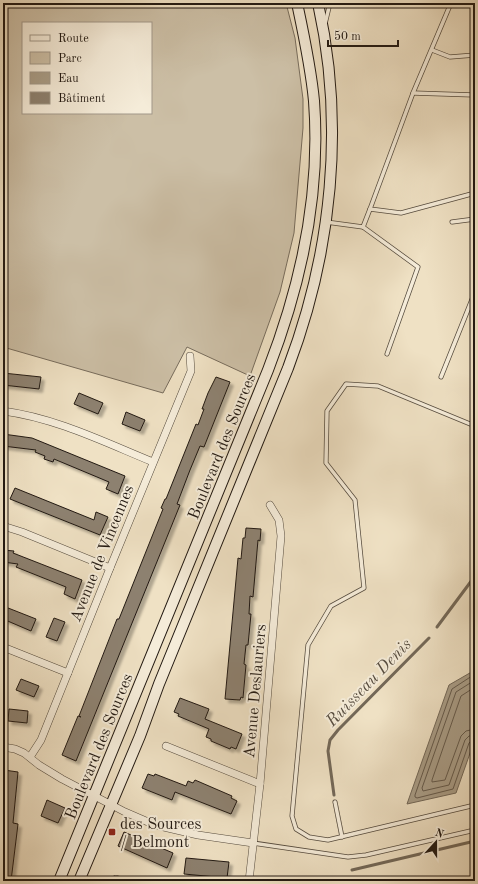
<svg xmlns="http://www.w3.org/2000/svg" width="478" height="884" font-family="'Old Standard TT',serif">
<defs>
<filter id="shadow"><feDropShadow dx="3.5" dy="3.5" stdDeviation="1" flood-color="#0004"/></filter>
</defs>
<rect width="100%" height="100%" fill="#efe1c4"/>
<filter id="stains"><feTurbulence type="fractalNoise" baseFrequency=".005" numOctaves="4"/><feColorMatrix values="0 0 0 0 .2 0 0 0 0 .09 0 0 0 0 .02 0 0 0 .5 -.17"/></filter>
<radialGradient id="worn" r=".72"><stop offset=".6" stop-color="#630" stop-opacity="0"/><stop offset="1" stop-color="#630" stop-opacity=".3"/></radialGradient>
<path fill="#ccbfa6" stroke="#776c5c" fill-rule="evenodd" d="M3,3H286L295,38L303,99V128L294,233L280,292L250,376L187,347L163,393L3,347ZM23,23H151V113H23Z"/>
<path fill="#a99d87" stroke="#736858" d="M475,670V739L456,793L407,804L449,685Z"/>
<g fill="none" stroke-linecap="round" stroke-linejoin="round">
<g stroke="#665b4c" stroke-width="1">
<path d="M475,674L452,689L415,795V797L417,798L453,789L469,743L472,740H475"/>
<path d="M475,680L456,692L422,788L423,791L449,785L465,740L469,736L475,735"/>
<path d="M475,687L461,696L432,780V782L445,780L461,736L466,731L475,729"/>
</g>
<g stroke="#736858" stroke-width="3">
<path d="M437,627L475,576"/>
<path d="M334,795L328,751L330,740L338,730L429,638"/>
<path d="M352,870L475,841"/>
</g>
</g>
<g fill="#8d816f" stroke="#221912" filter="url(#shadow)">
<path d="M3,373L41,377L39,389L3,385Z"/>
<path d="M216,377L230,382L204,447L200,446L190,470L177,504L180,505L76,761L62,755L78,716L81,717L79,716L117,619H119L163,509L161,508L165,499H166L196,424L198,425L204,409H202L208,393Z"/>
<path d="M79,393L103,403L98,414L74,404Z"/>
<path d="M126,412L145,420L140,431L122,424Z"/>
<path d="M3,434L32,438L125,476L118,494L106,489L109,482L54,459L53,462L44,459L45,456L35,452L36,450L3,446Z"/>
<path d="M15,488L94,520L96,512L108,517L100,535L10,499Z"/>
<path d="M246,528L261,529L260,541L258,540L253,597L250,596L249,614H251L248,645H246L244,664L246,665L243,698L241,697L240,700L225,699L238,558L241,559L243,538H245Z"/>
<path d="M3,550L14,551L13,553L82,580L75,599L64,594L66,587L16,567L18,564L3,562Z"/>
<path d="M3,606L36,619L31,631L3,619Z"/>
<path d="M54,618L65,622L57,641L46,637Z"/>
<path d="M21,679L39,686L34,697L16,690Z"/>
<path d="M180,698L209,709L205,719L242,734L236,749L231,747L230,749L211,741V739L206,737L209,729L178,716L179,714L174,712Z"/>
<path d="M9,709L28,711L27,723L8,721Z"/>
<path d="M4,770L18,772L13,823L18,824L11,881H3Z"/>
<path d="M148,774L154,776L155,774L186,786L188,781L193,783L195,780L232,796L231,798L237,801L231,814L175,792L172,800L142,788Z"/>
<path d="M47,800L65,808L58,823L41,816Z"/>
<path d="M124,832L173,853L167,868L118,846Z"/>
<path d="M186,858L229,862L227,878L184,874Z"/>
</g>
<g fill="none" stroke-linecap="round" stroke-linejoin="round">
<defs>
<g id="lane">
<path d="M451,3L413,93L370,209L401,213L475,193"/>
<path d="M325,24L330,3"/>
<path d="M432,50L450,57L475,55"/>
<path d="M413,93L474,95L475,100"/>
<path d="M326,222L363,227L370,209"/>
<path d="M452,222L475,219"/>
<path d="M363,227L418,267L387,354"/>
<path d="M441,377L475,292"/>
<path d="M475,426L378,386L346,384L327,411L326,463L355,500L364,588L331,606L308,645L292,816L296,829L309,837L328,840L475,805"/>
<path d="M335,802L342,837"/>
<path d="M253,843L348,857L366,855L475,830"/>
</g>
<g id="street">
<path d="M3,411C56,418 104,442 153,462"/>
<path d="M3,526L22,532L110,568"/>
<path d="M3,647L68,673"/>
<path d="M166,746L260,784"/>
<path d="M3,747L15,749L24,753L39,765L62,779L125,812L155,825L198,835L253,843"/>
<path d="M30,757L41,740L110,568L191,371L190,356"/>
<path d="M116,879L123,881"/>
<path d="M249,881L260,784L281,536L279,520L270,505"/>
</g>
<g id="secondary">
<path d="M59,881L268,370C301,285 321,193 314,101C311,68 304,36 297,3"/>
<path d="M79,881L140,736L159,684L288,368C332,252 345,125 318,3"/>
</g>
</defs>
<use href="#lane" stroke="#554b3e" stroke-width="5"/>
<use href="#street" stroke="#554b3e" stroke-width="8"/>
<use href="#secondary" stroke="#221912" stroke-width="12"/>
<use href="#lane" stroke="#f5ecd9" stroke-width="3.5"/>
<use href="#street" stroke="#f5ecd9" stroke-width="7"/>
<use href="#secondary" stroke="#f5ecd9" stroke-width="10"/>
</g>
<rect fill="#8f2418" stroke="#f5ecd9" stroke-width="1.5" x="108" y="828" width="8" height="8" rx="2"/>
<g text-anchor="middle" stroke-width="4" stroke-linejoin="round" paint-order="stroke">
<g font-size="16" fill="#221912" stroke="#f5ecd9">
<text transform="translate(221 446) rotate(-68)" y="6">Boulevard des Sources</text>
<text transform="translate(101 553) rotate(-68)" y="6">Avenue de Vincennes</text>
<text transform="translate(254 691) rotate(-85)" y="6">Avenue Deslauriers</text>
<text transform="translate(98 746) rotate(-68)" y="6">Boulevard des Sources</text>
</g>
<g font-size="16" fill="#221912" stroke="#f5ecd9" text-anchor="start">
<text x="120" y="829">des Sources<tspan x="120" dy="18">/ Belmont</tspan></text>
</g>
<g font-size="17" font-style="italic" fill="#584e41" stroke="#f5ecd9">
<text transform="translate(368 682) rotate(-46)" y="6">Ruisseau Denis</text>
</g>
</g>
<rect width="478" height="884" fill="none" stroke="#efe1c4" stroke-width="16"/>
<rect x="4" y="4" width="470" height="876" fill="none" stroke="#221912" stroke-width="2"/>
<rect x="8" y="8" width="462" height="868" fill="none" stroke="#221912"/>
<rect x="22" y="22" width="130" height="92" fill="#f5ecd9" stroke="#a19889"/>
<rect x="30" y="35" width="20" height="6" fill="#f5ecd9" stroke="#a19889"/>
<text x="58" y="42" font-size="12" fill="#221912">Route</text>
<rect x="30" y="52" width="20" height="12" fill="#ccbfa6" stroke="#a19889"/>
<text x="58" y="62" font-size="12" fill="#221912">Parc</text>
<rect x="30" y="72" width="20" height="12" fill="#a99d87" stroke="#a19889"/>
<text x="58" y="82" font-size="12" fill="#221912">Eau</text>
<rect x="30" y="92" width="20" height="12" fill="#8d816f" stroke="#a19889"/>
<text x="58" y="102" font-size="12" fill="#221912">Bâtiment</text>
<g transform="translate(436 842) rotate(21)" stroke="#f5ecd9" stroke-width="3" paint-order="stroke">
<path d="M0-3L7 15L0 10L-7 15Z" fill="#221912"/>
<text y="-6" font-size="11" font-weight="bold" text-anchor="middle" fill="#221912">N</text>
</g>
<path d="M328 40v6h70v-6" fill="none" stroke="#221912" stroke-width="2"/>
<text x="334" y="40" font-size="12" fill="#221912" stroke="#f5ecd9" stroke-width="3" paint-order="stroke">50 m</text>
<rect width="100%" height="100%" filter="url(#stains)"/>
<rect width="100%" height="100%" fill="url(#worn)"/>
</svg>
